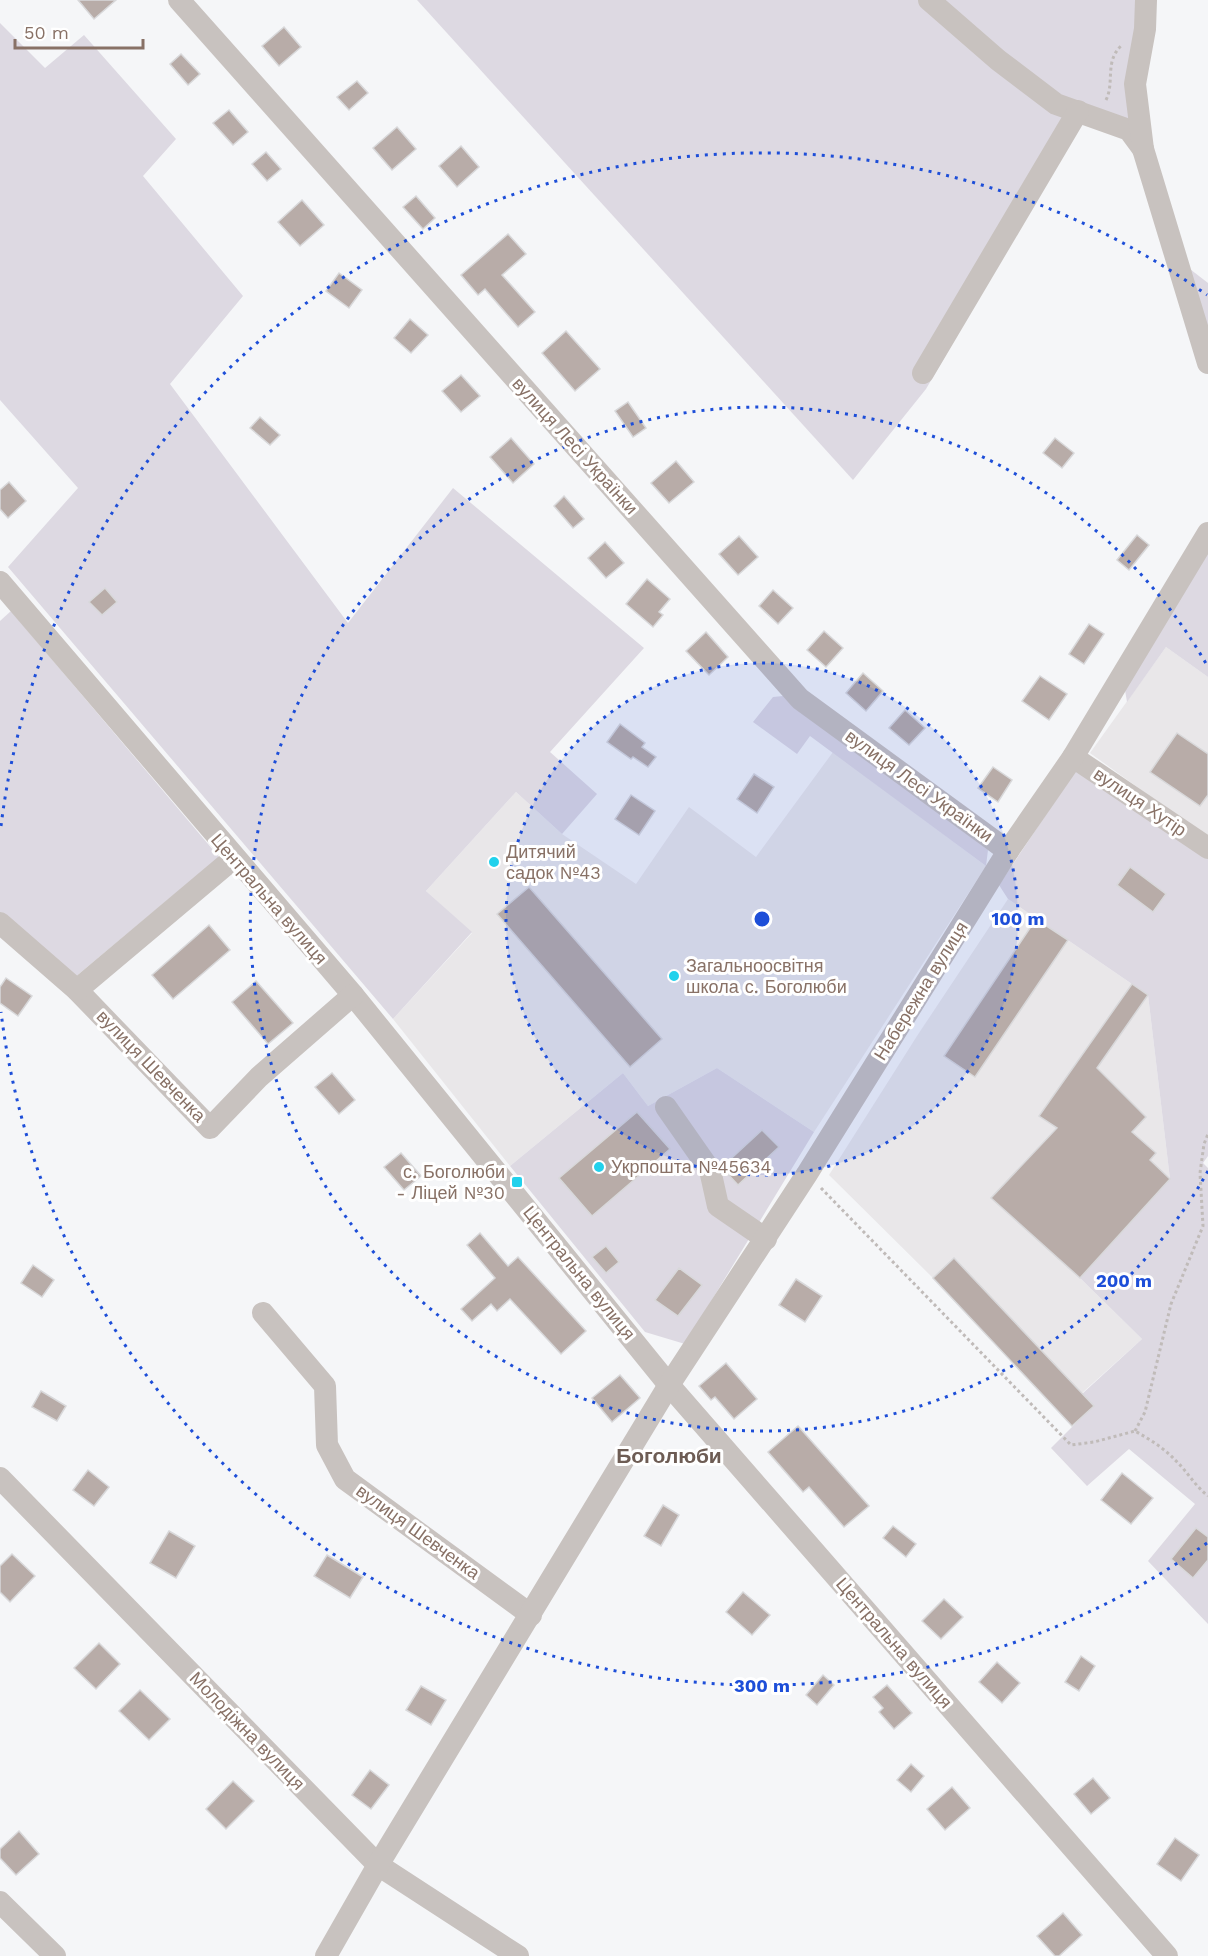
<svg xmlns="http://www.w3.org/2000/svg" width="1208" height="1956" font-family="'Work Sans',sans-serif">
<rect width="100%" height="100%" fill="#f5f6f8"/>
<g fill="#e9e7e9">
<path d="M1166,647L1208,677V838L1090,753Z"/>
<path d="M833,752L986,866L814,1132L717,1068L648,1106L623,1073L510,1166L393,1019L472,933L426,891L516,792L562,834L636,884L689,807L756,857Z"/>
<path d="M1008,899L1148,995L1170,1179L1080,1278L1142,1339L1082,1393L1094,1406L1072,1426L933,1278L829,1175L917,1036Z"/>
</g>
<g fill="#ddd9e2">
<path d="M417,0H921L1082,121L926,389L853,480Z"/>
<path d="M937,0H1142L1133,125L1059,99Z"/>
<path d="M0,23L45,68L84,35L176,139L143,176L243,296L170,384L348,623L453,488L644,648L550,752L597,794L562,834L516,792L426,891L472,932L393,1019L8,567L78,488L0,400Z"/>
<path d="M1186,266L1208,283V339Z"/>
<path d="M1208,546V677L1166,647L1127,702L1124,684Z"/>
<path d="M11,611L219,857L74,978L0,914V621Z"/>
<path d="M783,696L988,850L986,866L810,736L797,754L753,722L773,697Z"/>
<path d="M1077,768L1208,856V1156L1203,1163L1208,1168V1624L1148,1561L1195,1504L1129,1449L1087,1486L1051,1448L1093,1406L1082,1394L1142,1339L1080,1278L1170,1179L1148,995L1008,899L999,885Z"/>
<path d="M717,1068L814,1132L685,1344L645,1332L510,1166L623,1073L648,1106Z"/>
</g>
<g fill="#b8aca8" stroke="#d8d8da" stroke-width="1.5">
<path d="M78,0H116L94,19Z"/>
<path d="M284,27L301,47L279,66L262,46Z"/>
<path d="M181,54L200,74L188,85L170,64Z"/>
<path d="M357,81L368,93L349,110L337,97Z"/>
<path d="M229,110L248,132L233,145L213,123Z"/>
<path d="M397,127L416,149L392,170L373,148Z"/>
<path d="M461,146L479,167L457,187L439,166Z"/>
<path d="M266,152L281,169L267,181L252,164Z"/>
<path d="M416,196L435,218L423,229L403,207Z"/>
<path d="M302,200L324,225L300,246L278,222Z"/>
<path d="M508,234L526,254L502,275L535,312L518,327L485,289L478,295L461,275Z"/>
<path d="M339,273L362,290L349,308L326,291Z"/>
<path d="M410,319L428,335L411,353L394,338Z"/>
<path d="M566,331L600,369L575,391L542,353Z"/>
<path d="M461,375L480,396L461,412L442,391Z"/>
<path d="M628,402L646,428L633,437L615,411Z"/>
<path d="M260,417L280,435L270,445L250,428Z"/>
<path d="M511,438L534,464L513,483L490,457Z"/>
<path d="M1055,438L1074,453L1062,468L1043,453Z"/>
<path d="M676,461L694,482L669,503L651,483Z"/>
<path d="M9,482L26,501L8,518L0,509V490Z"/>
<path d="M564,496L584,519L573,528L554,506Z"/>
<path d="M1137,535L1149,545L1129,570L1117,560Z"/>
<path d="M739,536L758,557L738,575L719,554Z"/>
<path d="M605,542L624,563L606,578L588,558Z"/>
<path d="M647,579L670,599L659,612L663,615L653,627L626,604Z"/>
<path d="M105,588L117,602L102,615L89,602Z"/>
<path d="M773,590L793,608L778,624L759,606Z"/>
<path d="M1089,624L1104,634L1084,664L1069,654Z"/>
<path d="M824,631L843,648L826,667L807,650Z"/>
<path d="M706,632L728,657L709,675L686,651Z"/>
<path d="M863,673L883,691L866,711L846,693Z"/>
<path d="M1040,676L1067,694L1049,720L1022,701Z"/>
<path d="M905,710L925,728L909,745L889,728Z"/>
<path d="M620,724L645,743L642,747L656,757L648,767L633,757L631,759L607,742Z"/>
<path d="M1177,733L1208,754V795L1200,806L1150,772Z"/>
<path d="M993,767L1012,780L998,802L978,788Z"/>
<path d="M754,774L774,787L757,813L737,799Z"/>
<path d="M631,795L655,811L639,835L615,819Z"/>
<path d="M1130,867L1166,894L1153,912L1117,885Z"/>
<path d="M529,887L662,1039L630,1067L497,914Z"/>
<path d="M1036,919L1068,940L975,1077L944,1056Z"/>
<path d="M209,925L230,950L173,999L152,975Z"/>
<path d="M6,978L32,996L18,1016L0,1003V987Z"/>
<path d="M256,981L293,1023L268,1044L232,1002Z"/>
<path d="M1132,984L1148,995L1097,1068L1146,1117L1132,1132L1156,1153L1150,1160L1170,1179L1080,1278L991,1198L1057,1128L1039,1116Z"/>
<path d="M332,1073L355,1100L339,1114L315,1087Z"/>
<path d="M637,1112L670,1149L592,1216L559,1178Z"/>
<path d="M762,1130L779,1147L738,1185L724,1170L723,1166Z"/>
<path d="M401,1153L421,1176L404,1190L384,1167Z"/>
<path d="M480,1233L508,1266L518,1257L586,1331L561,1354L510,1299L497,1311L491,1304L472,1321L461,1309L495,1278L467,1245Z"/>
<path d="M606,1246L619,1262L606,1273L592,1257Z"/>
<path d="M954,1258L1094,1406L1072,1426L933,1278Z"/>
<path d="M33,1265L54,1280L42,1297L21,1283Z"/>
<path d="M679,1268L702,1285L678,1316L655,1300Z"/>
<path d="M796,1279L822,1296L805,1322L779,1305Z"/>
<path d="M726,1363L757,1399L734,1419L715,1397L711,1400L699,1386Z"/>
<path d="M620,1375L640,1398L612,1422L592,1398Z"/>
<path d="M41,1391L66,1406L57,1421L32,1407Z"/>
<path d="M798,1426L869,1506L844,1527L809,1487L803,1492L768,1452Z"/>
<path d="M88,1470L109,1487L94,1506L73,1490Z"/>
<path d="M1122,1473L1153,1498L1131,1524L1101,1500Z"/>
<path d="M663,1505L679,1515L661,1546L644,1536Z"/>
<path d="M893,1526L916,1544L906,1557L883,1538Z"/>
<path d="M1196,1528L1208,1537V1560L1193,1578L1171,1559Z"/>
<path d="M169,1531L195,1546L176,1578L150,1563Z"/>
<path d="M12,1554L35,1576L10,1602L0,1592V1566Z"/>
<path d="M327,1555L363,1577L350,1598L314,1576Z"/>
<path d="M743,1592L770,1615L752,1635L726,1612Z"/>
<path d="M944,1599L963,1617L941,1639L922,1621Z"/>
<path d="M99,1643L120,1664L96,1689L74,1668Z"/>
<path d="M1081,1656L1095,1666L1079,1691L1065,1682Z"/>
<path d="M997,1662L1020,1683L1002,1703L979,1682Z"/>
<path d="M823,1675L834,1685L817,1705L806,1695Z"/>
<path d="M887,1685L912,1713L894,1729L879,1712L883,1708L873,1697Z"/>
<path d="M421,1686L446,1700L431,1725L406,1710Z"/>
<path d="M140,1690L170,1719L149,1740L119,1711Z"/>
<path d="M911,1764L924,1776L911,1792L897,1780Z"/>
<path d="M370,1770L389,1785L371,1809L352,1795Z"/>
<path d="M1093,1778L1110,1798L1091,1814L1074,1794Z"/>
<path d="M233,1781L254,1801L226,1829L206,1809Z"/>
<path d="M952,1787L970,1808L945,1830L927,1809Z"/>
<path d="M19,1831L39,1854L16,1875L0,1858V1849Z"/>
<path d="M1175,1838L1199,1855L1181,1881L1157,1864Z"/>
<path d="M1063,1913L1082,1935L1059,1956H1055L1037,1936Z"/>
</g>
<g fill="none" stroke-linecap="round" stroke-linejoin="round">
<g stroke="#c0bbb9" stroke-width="3" stroke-dasharray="3 3" stroke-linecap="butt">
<path d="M1106,100C1115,82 1104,61 1122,45"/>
<path d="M821,1188L1071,1445L1094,1442L1135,1431C1149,1439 1164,1448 1175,1460C1187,1471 1195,1486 1208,1496"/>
<path d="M1135,1431L1145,1412L1171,1304L1203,1226L1200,1173L1204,1144L1208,1134"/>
</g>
<g stroke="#c8c2bf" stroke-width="22">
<path d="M179,0L800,699L1008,851"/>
<path d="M929,0L998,60L1056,104L1129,130L1143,149"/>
<path d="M1146,0L1145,29L1135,84L1143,149L1208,363"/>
<path d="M923,373L1078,111"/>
<path d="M0,582L353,995L669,1385L1167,1956"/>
<path d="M1073,757L1208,848"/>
<path d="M0,923L77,990L210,1128L259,1077L353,995"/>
<path d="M77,990L234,858"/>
<path d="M666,1107L710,1170L718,1206L766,1239"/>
<path d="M263,1313L325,1386L327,1445L345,1479L531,1615"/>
<path d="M0,1478L378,1865L518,1956"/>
<path d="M0,1902L55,1956"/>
<path d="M326,1956L378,1865L669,1385L807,1174L1008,851L1073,757L1208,533"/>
</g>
</g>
<circle cx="762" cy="919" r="256" fill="#1d4ed8" fill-opacity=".12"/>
<g fill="none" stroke="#1d4ed8" stroke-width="3" stroke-dasharray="3 6">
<circle cx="762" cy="919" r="256"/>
<path d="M1208 1171A512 512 0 1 1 1208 667"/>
<path d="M1207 1543A767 767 0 0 1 1 1012M1 826A767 767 0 0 1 1207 295"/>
</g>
<g fill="#21d1ec" stroke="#fff" stroke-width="2">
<circle cx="494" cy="862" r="6"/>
<circle cx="674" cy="976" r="6"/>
<circle cx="599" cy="1167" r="6"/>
<rect x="511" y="1176" width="12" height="12" rx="3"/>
</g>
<g text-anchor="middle" stroke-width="6" stroke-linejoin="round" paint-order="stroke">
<g font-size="18" fill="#887166" stroke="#fff">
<text transform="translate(575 446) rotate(48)" y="6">вулиця Лесі Українки</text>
<text transform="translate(919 786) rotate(36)" y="6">вулиця Лесі Українки</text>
<text transform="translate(1140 802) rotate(34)" y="6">вулиця Хутір</text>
<text transform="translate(269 899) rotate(49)" y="6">Центральна вулиця</text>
<text transform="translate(921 991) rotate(-58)" y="6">Набережна вулиця</text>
<text transform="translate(151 1066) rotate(46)" y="6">вулиця Шевченка</text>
<text transform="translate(579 1273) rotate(51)" y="6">Центральна вулиця</text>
<text transform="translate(418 1532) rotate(36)" y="6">вулиця Шевченка</text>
<text transform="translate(894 1643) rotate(49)" y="6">Центральна вулиця</text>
<text transform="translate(247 1731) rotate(46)" y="6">Молодіжна вулиця</text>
</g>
<g font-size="18" fill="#887166" stroke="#fff" text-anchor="start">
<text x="506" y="858">Дитячий<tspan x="506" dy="21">садок №43</tspan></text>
<text x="686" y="972">Загальноосвітня<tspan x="686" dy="21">школа с. Боголюби</tspan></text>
<text x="611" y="1173">Укрпошта №45634</text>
<text x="505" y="1178" text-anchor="end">с. Боголюби<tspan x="505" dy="21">- Ліцей №30</tspan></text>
</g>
<g font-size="21" font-weight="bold" fill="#6d5c54" stroke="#fff">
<text x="669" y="1463">Боголюби</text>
</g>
</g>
<circle cx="762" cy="919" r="9" fill="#1d4ed8" stroke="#fff" stroke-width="3"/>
<g font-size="18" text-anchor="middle" font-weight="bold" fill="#1d4ed8" stroke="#fff" stroke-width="6" stroke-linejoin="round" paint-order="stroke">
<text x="1018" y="925">100 m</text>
<text x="1124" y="1287">200 m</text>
<text x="762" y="1692">300 m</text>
</g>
<path d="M15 39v9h128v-9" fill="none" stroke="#887166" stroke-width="3"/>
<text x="24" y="39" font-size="18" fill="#887166" stroke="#ffffff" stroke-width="4.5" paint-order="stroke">50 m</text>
</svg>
